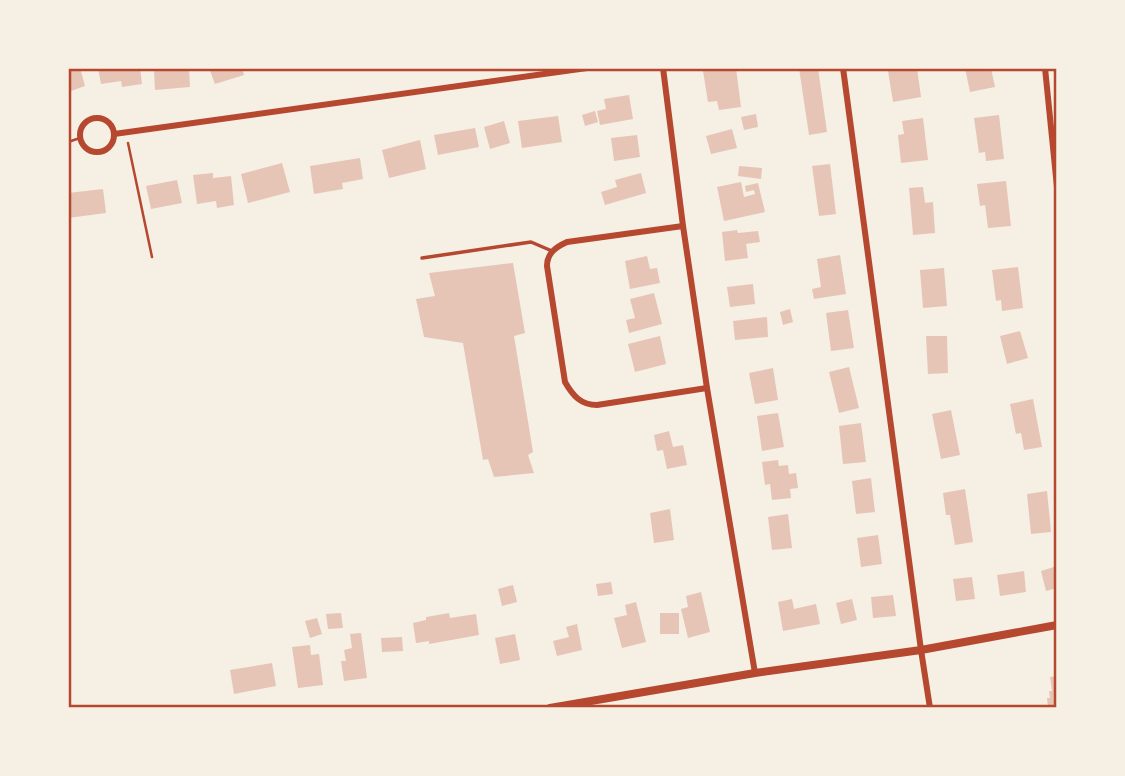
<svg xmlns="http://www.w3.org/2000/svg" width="1125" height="776" font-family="'Exo 2',sans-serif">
<rect width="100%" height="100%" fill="#f6efe4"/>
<g fill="#e6c5b7">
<path d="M68,68H80L85,86L71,91L68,86Z"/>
<path d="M98,68H140L142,84L122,87L121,81L101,84Z"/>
<path d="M167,68H189L190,87L155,90L154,69Z"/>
<path d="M209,68H242L244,75L215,84Z"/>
<path d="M722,68H736L741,107L719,110L717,101L708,102L703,71Z"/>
<path d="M799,68H818L827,132L809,135Z"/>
<path d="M893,68H917L921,97L893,102L888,71L894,70Z"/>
<path d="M965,68H991L995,87L970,92Z"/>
<path d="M629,95L633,119L600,125L597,111L606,109L604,99Z"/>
<path d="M595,111L598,122L585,126L582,115Z"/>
<path d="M756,114L758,127L744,130L741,117Z"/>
<path d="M999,115L1004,159L986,161L985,152L979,153L974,118Z"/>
<path d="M558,116L562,142L522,148L518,121Z"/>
<path d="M923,118L928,160L901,163L898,135L904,134L902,121Z"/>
<path d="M504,121L510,143L490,149L484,127Z"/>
<path d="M475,128L479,147L438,155L434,135Z"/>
<path d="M732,129L737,148L711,154L706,136Z"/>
<path d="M637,135L640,157L614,161L611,138Z"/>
<path d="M420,140L426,169L389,178L382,150Z"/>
<path d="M360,158L363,179L342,183L343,189L314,194L310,166Z"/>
<path d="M282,163L290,192L248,203L241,174Z"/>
<path d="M830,164L836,214L819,216L812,166Z"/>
<path d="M739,166L762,168L761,179L738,176Z"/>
<path d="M213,173V178L231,176L234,205L217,208L216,201L197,204L193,175Z"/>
<path d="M641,173L646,193L605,205L601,192L617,187L615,180Z"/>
<path d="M177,180L182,203L151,209L146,186Z"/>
<path d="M1006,181L1011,226L988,228L985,205L980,206L977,184Z"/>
<path d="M741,182L744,197L755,194L754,190L746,192L745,186L758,183L765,212L724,221L717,187Z"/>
<path d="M923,187L925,203L933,202L935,233L913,235L909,188Z"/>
<path d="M103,189L106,213L68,218V193Z"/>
<path d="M737,230L738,233L758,231L760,242L746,244L748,258L725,261L722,232Z"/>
<path d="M840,255L846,294L814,299L812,289L821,287L817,259Z"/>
<path d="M647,256L650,269L657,268L660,283L630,289L625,261Z"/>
<path d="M513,263L525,333L514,336L533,452L528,455L534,473L494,477L488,459L483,460L463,343L424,337L416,299L435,296L429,273Z"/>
<path d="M1018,267L1023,308L1002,311L1001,300L996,301L992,270Z"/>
<path d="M944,268L947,306L923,308L920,270Z"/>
<path d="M753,284L755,304L730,307L727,287Z"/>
<path d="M654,293L662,324L629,333L626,320L635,318L630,299Z"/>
<path d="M790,309L793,322L783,325L780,312Z"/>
<path d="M848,310L854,348L831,351L826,313Z"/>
<path d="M767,317L768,337L735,340L733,321Z"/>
<path d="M1020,331L1028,358L1007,364L1000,336Z"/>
<path d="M660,336L666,364L635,372L628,344Z"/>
<path d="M926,336H947L948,373L928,374Z"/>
<path d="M849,367L859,408L839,413L829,372Z"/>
<path d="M773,368L778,400L755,404L749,373Z"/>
<path d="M1033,399L1042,447L1024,450L1021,433L1016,434L1010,404Z"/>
<path d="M951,410L960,455L941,459L932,414Z"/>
<path d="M778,413L784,447L762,451L757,416Z"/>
<path d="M861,423L866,462L843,464L839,426Z"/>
<path d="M669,431L673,447L683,445L687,465L667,469L663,450L657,451L654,435Z"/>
<path d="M778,460L779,466L788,465L789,474L796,473L798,488L790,489L791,498L772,500L770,484L765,485L762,462Z"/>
<path d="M871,478L875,512L856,514L852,481Z"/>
<path d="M965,489L973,542L955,545L950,515H946L943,493Z"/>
<path d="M1047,491L1051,532L1031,534L1027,494Z"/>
<path d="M670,509L674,540L654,543L650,513Z"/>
<path d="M788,514L792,548L772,550L768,517Z"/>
<path d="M878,535L882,564L861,567L857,538Z"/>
<path d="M1057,566V588L1046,591L1041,571Z"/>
<path d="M1024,571L1026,592L1000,596L997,575Z"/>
<path d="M972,577L975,599L956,601L953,579Z"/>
<path d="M611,582L613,594L598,596L596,584Z"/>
<path d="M513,585L517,602L502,606L498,589Z"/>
<path d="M701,592L710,632L688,638L681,609L688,607L686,596Z"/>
<path d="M893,595L896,616L873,618L871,597Z"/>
<path d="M792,599L794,609L816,604L820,624L783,631L778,602Z"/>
<path d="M852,599L857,620L841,624L836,603Z"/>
<path d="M636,602L646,642L622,648L614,618L627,615L625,605Z"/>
<path d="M341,613L343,628L328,629L326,614Z"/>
<path d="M449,613L450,618L476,614L479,635L429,644V641L416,643L413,623L426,620V617Z"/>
<rect x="660" y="613" width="19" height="21"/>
<path d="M317,618L322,634L310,638L305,621Z"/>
<path d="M577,624L582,650L557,656L553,641L569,637L566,627Z"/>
<path d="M361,633L367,678L344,681L341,661H346L344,650L352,648L350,634Z"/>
<path d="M515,634L520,660L500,664L495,638Z"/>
<path d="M402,637L403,651L382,652L381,638Z"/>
<path d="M310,645L311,655L319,654L323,685L298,688L292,647Z"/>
<path d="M272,663L276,686L234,694L230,670Z"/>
<path d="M1057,676V708H1048L1047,698H1050L1049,691H1052L1050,677Z"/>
</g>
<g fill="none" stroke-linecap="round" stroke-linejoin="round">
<g stroke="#b5482f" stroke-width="2.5">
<path d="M68,142L80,138"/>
<path d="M128,143L152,257"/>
</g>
<path stroke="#b5482f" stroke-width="3.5" d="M422,258L531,242L552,251"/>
<g stroke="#b5482f" stroke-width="6">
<path d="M663,68L683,226L707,388L755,673"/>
<path d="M843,68L921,650L930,708"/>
<path d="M1045,68L1057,187"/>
<circle cx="97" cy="135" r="17"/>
<path d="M114,134L587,68"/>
<path d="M683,226L567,242C556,247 547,253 547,266L565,382C573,396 581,405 597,405L707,388"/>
</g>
<path stroke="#b5482f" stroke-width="8" d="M550,708L755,673L921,650L1057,625"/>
</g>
<rect width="1125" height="776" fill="none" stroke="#f6efe4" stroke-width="140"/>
<rect x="70" y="70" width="985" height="636" fill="none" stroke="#b5482f" stroke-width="2.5"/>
</svg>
